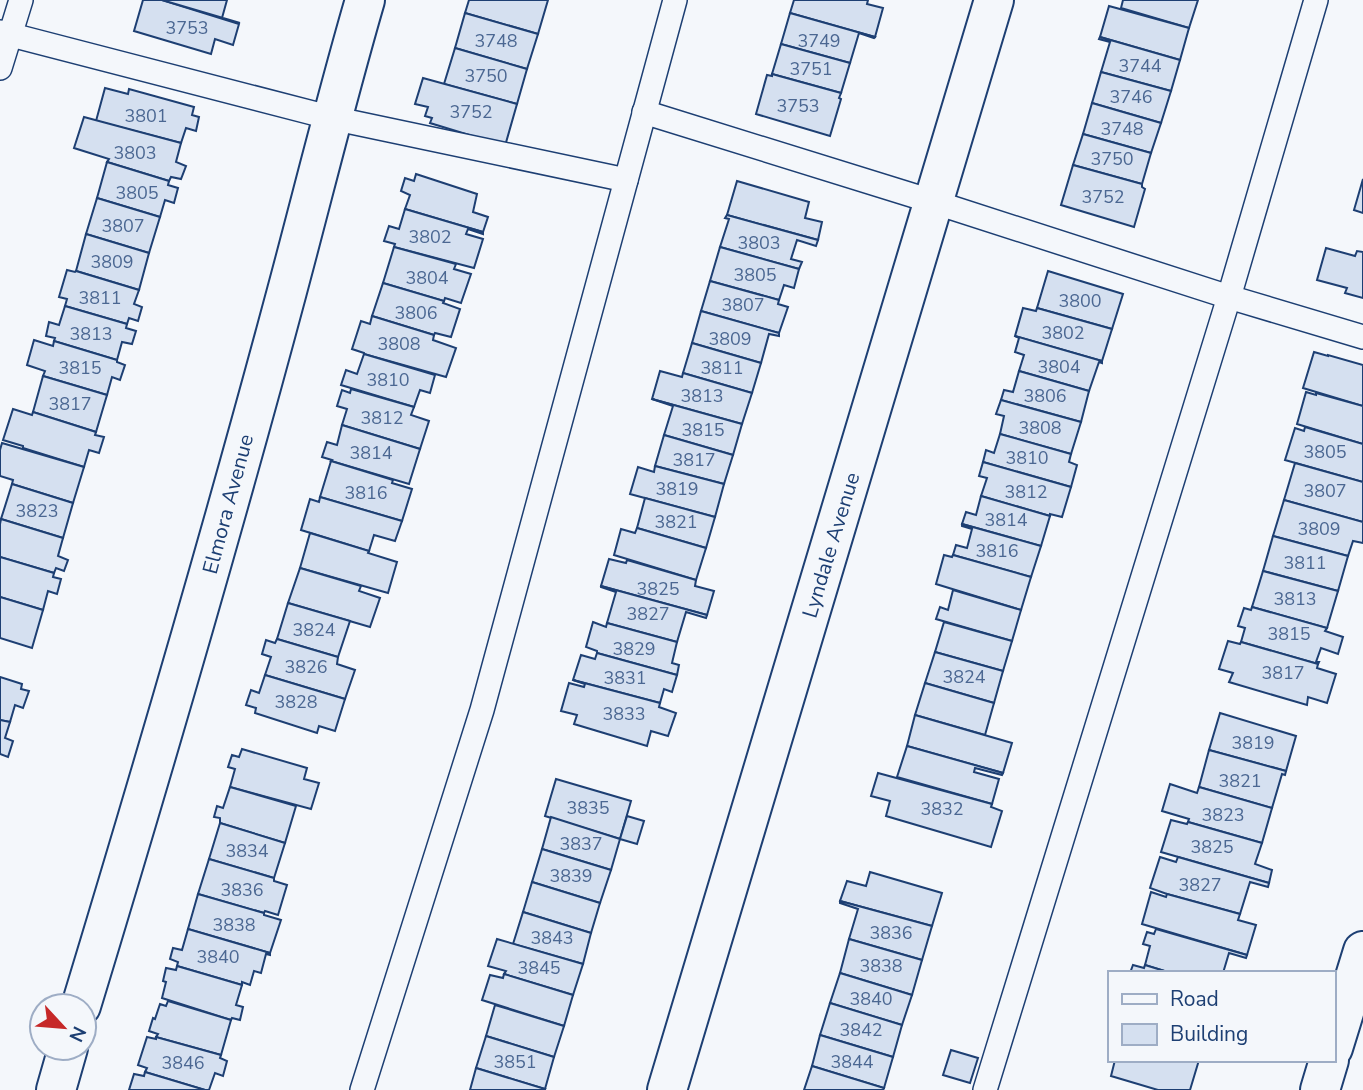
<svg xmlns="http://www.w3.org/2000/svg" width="1363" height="1090" font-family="'Nunito Sans',sans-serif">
<rect width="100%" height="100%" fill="#f4f7fb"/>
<g fill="#d5e0f0" stroke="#1d3f73" stroke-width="2">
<path d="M143,0H162L239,24L233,45L215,39L211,54L134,31Z"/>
<path d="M162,0H227L222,18L240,23Z"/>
<path d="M469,0H548L538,34L465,13Z"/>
<path d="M794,0H868L867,4L883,8L875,37L790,13Z"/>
<path d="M1123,0H1198L1189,28L1121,8Z"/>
<path d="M1109,6L1189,28L1180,60L1100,37Z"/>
<path d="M465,13L538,34L527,69L455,48Z"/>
<path d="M790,13L875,37L874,38L859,33L850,63L781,44Z"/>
<path d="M1100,37L1180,60L1171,91L1101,72L1110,42L1099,39Z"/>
<path d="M781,44L850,63L841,93L772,74Z"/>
<path d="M455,48L527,69L517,104L444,84Z"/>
<path d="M1101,72L1171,91L1161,123L1092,103Z"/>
<path d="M772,74L841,93L839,98L841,99L830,136L756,114L767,75L772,76Z"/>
<path d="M423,78L517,104L505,146L430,123L432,118L425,116L428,107L415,104Z"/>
<path d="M105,88L128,94L129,89L194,107L192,115L199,117L196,131L186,128L181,143L96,121Z"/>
<path d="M1092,103L1161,123L1151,153L1083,134Z"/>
<path d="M84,117L181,143L176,162L186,166L181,179L171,177L169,181L107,162L109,159L74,148Z"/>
<path d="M1083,134L1151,153L1142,184L1073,165Z"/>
<path d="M107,162L169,181L168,185L178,188L174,203L165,200L160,217L97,198Z"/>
<path d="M1073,165L1142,184V187L1145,189L1134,227L1061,205Z"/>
<path d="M416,174L477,194L473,212L488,217L483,232L405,209L410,195L401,191L405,178L414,181Z"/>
<path d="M1363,179V213L1354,210Z"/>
<path d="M737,181L809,202L805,218L822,222L818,240L727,215Z"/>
<path d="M97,198L160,217L149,253L86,234Z"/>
<path d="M405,209L483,232V234L468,229L466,234L483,239L474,268L394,247L395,244L384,241L389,226L399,229Z"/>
<path d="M727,215L818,240L816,246L797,240L791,259L802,262L799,269L720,247L729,219L725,218Z"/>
<path d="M86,234L149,253L139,290L76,271Z"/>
<path d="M394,247L456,264L454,269L471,274L461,303L445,298L444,301L383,283Z"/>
<path d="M720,247L799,269L794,288L784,285L779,300L710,281Z"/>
<path d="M1326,248L1355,256L1357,251L1363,252V298L1345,293L1347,288L1317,280Z"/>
<path d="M67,270L75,272L76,271L139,290L134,304L142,307L138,321L129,318L127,324L65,306L67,299L59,297Z"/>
<path d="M1048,271L1123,294L1112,329L1037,308Z"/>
<path d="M710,281L779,300L778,304L788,307L779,333L701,311Z"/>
<path d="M383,283L444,301L443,303L460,309L451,337L435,333L434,335L372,316Z"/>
<path d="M65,306L127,324L126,328L136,331L132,344L122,342L117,360L54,341L55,338L46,336L49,322L59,325Z"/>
<path d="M1023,308L1036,311L1037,308L1112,329L1102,361L1015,336Z"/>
<path d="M701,311L779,333V336L769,334L761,363L692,343Z"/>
<path d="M372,316L434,335L433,340L456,348L446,377L364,354V353L352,349L361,321L370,324Z"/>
<path d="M1015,336L1102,361V363L1099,362L1089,391L1019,371L1024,355L1015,352L1019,338Z"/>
<path d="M34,340L53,346L54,341L117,360V362L125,365L120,380L112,377L107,395L43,376L45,371L27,365Z"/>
<path d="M692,343L761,363L752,393L683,373Z"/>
<path d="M1314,352L1328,356V355L1363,365V406L1303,388Z"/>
<path d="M364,354L435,375L430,393L420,390L414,407L341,385L346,370L357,374Z"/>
<path d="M660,371L682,377L683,373L752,393L742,424L652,399Z"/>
<path d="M1019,371L1089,391L1081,422L1001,400L1004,390L1013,392Z"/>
<path d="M43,376L107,395L96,432L33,412Z"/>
<path d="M351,389L414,407L411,415L429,421L420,449L342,425L347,409L337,406L342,390L350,393Z"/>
<path d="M1306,392L1316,395V393L1363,406V444L1297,424Z"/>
<path d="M652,399L742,424L733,455L664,435L673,406Z"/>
<path d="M1001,400L1081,422L1071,454L1000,434L1004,416L996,414Z"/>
<path d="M13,409L32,415L33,412L96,432L95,435L104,437L99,453L89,450L84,467L23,448V446L3,440Z"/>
<path d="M342,425L420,449L409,484L331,461L332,460L322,457L327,442L337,445Z"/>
<path d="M1305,427L1363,444V482L1285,460L1295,428L1304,431Z"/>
<path d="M1000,434L1071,454L1069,462L1077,465L1071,487L983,462L986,450L994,453Z"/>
<path d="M664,435L733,455L724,484L655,466Z"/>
<path d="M2,443L84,467L73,503L12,484L13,480L0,476V450Z"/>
<path d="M331,461L393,480L392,483L412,489L402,521L320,497Z"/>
<path d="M983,462L1071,487L1062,517L1050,514V516L981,496L987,478L979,476Z"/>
<path d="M1295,463L1363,482V522L1284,500Z"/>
<path d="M655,466L724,484L715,517L630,494L638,467L654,472Z"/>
<path d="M12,484L73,503L63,538L1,519Z"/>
<path d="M981,496L1050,516L1041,546L962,524L966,512L976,515Z"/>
<path d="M320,497L402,521L395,541L374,535L369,551L301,530L310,499L319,502Z"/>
<path d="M645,498L715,517L706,548L637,528Z"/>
<path d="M1284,500L1363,522V543L1353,541L1348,556L1273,536Z"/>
<path d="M1,519L63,538L58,556L68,560L64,571L56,568L54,573L0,557V524Z"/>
<path d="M962,524L1041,546L1031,577L953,555L956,545L967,548L972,529L962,526Z"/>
<path d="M637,528L706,548L696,580L614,555L621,529L635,533Z"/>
<path d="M310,533L369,551L368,553L397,562L388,593L300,568Z"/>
<path d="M1273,536L1348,556L1338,591L1263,571Z"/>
<path d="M944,555L952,557L953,555L1031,577L1021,610L936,584Z"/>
<path d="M0,557L54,573L53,577L61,579L57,594L48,591L43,610L0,597Z"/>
<path d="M609,559L626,563L627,560L696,580L695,586L714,591L707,615L601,586Z"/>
<path d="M300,568L361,586L359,591L380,598L370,627L288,603Z"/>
<path d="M1263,571L1338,591L1327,628L1252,607Z"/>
<path d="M601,586L707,615L706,618L686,612L677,642L607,623L616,592L601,587Z"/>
<path d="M953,590L1021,610L1012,641L936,619L940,607L948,610Z"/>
<path d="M0,597L43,610L32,648L0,638Z"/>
<path d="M288,603L350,621L338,657L277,639Z"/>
<path d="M1252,607L1327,628L1325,631L1343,637L1338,654L1321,648L1316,662H1319L1318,664L1241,642L1245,628L1238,626L1244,608L1251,610Z"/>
<path d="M593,622L606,627L607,623L677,642L672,663L679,665L677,675L597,653V651L586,647Z"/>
<path d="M944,622L1012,641L1003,671L935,652Z"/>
<path d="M277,639L338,657L337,664L355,670L345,699L265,675L271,657L262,654L266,640L275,643Z"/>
<path d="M1228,641L1240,644L1241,642L1318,664L1317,668L1336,674L1327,703L1308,697L1307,705L1229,682L1233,673L1219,669Z"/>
<path d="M935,652L1003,671L994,703L925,683Z"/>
<path d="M597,653L677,675L672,692L664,689L660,703L573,680L581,655L595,659Z"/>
<path d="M265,675L345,699L335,731L319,726L317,733L255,713L256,708L246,705L251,690L259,693Z"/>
<path d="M0,677L22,684L21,689L29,691L23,708L15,705L10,722L0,720Z"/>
<path d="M573,680L660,703L659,707L676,713L668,736L651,731L647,746L574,724L577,715L561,711L569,683L584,687L585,684Z"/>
<path d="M925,683L994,703L985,735L915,715Z"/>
<path d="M1220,713L1296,736L1286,771L1209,750Z"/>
<path d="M915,715L1012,743L1003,773L907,746Z"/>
<path d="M0,720L10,722L5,738L13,741L8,757L0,754Z"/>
<path d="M907,746L1003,773L1002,775L975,768L974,772L999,779L992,804L897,777Z"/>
<path d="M242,749L307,768L304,779L319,783L311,809L230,787L235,769L228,767L232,755L239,757Z"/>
<path d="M1209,750L1286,771L1285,775L1282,774L1272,808L1199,787Z"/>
<path d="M878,773L992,804L991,807L1002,811L991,847L886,816L890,801L871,796Z"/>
<path d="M556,779L631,801L620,839L545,816Z"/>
<path d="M1170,784L1197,793L1199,787L1272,808L1262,843L1188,822L1189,819L1162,811Z"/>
<path d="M230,787L296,806L285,843L220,823V818L214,817L217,806L223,808Z"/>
<path d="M627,816L644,821L637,844L620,839Z"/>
<path d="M551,817L620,839L611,870L542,849Z"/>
<path d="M1171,820L1187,824L1188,822L1262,843L1255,864L1272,870L1269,883L1161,852Z"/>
<path d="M220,823L285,843L274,878L209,859Z"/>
<path d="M542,849L611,870L600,903L532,882Z"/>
<path d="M1160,857L1176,862L1178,857L1269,883L1268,887L1250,882L1240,914L1167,894L1150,888Z"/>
<path d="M209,859L274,878V881L287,885L278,915L265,911L264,913L198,894Z"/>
<path d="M870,872L942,893L932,926L840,901L847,881L866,886Z"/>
<path d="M532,882L600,903L591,933L523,912Z"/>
<path d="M1151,892L1166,897L1167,894L1240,914L1238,920L1256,925L1247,955L1142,924Z"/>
<path d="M198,894L264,913V915L281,920L270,953L188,929Z"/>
<path d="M840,901L932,926L922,960L849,939L858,909L840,903Z"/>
<path d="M523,912L591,933L583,964L513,944Z"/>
<path d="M188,929L270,953V955L266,954L261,973L254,971L250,985L242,982V985L177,966L178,962L170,959L173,948L182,950Z"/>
<path d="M1156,929L1247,955L1246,958L1229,953L1223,973H1171L1145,965L1150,946L1143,944L1147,932L1154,934Z"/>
<path d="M497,939L583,964L573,995L504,974L506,971L488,966Z"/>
<path d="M849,939L922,960L912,995L840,973Z"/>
<path d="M1133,965L1144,968L1145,965L1171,973H1130Z"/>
<path d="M177,966L242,985L236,1005L243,1007L240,1020L232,1018L231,1020L162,998L166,982L163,981L166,968L176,970Z"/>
<path d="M840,973L912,995L902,1025L830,1003Z"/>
<path d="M504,974L573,995L564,1026L482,1000L490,975L503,978Z"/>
<path d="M168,1001L231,1020L221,1055L156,1037L158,1034L149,1031L153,1018L155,1019L160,1004L166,1006Z"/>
<path d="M830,1003L902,1025L893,1057L820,1035Z"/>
<path d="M495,1005L564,1026L554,1057L486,1036Z"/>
<path d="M820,1035L893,1057L884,1088L812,1066Z"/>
<path d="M486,1036L554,1057L545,1089L476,1068Z"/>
<path d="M147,1037L156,1039V1037L221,1055L220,1058L227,1061L223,1076L215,1073L209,1090H205L145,1072L147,1068L138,1065Z"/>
<path d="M951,1050L978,1058L970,1083L943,1075Z"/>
<path d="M1115,1060H1199L1190,1090H1158L1111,1076Z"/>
<path d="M812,1066L884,1088L883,1090H804Z"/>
<path d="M476,1068L545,1089L544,1090H470Z"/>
<path d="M145,1072L205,1090H129L134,1074L144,1076Z"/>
</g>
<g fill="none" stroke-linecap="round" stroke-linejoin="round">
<defs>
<g id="lane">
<path d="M0,32L332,118L626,180"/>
<path d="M0,68L21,0"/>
<path d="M644,112L934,202L1229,297L1363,337"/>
<path d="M362,1090L482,710L675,0"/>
<path d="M985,1090L1229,297L1316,0"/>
</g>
<g id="street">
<path d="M81,1006C153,769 223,530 287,291C313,194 337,96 365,0"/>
<path d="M1333,1048L1363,951"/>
<path d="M56,1090L68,1048"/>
<path d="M667,1090L994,0"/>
<path d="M1320,1090L1329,1060"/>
</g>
</defs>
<use href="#lane" stroke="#1d3f73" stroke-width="26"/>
<use href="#street" stroke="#1d3f73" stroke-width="42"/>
<use href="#lane" stroke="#f4f7fb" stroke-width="23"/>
<use href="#street" stroke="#f4f7fb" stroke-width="38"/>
</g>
<g text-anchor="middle" stroke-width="5" stroke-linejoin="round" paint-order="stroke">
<g font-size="18" fill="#4b6792">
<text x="187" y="34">3753</text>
<text x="496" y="47">3748</text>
<text x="819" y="47">3749</text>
<text x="1140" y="72">3744</text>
<text x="811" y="75">3751</text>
<text x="486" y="82">3750</text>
<text x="1131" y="103">3746</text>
<text x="798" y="112">3753</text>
<text x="471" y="118">3752</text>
<text x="146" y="122">3801</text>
<text x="1122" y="135">3748</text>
<text x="135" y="159">3803</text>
<text x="1112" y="165">3750</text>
<text x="137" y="199">3805</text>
<text x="1103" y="203">3752</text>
<text x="123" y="232">3807</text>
<text x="430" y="243">3802</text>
<text x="759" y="249">3803</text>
<text x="112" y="268">3809</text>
<text x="755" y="281">3805</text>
<text x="427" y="284">3804</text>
<text x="100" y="304">3811</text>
<text x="1080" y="307">3800</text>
<text x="743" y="311">3807</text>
<text x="416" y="319">3806</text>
<text x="1063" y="339">3802</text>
<text x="91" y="340">3813</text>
<text x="730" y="345">3809</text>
<text x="399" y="350">3808</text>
<text x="1059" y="373">3804</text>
<text x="80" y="374">3815</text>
<text x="722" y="374">3811</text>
<text x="388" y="386">3810</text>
<text x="702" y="402">3813</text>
<text x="1045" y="402">3806</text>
<text x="70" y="410">3817</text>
<text x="382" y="424">3812</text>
<text x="1040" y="434">3808</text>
<text x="703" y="436">3815</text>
<text x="1325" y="458">3805</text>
<text x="371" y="459">3814</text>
<text x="1027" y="464">3810</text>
<text x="694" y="466">3817</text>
<text x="677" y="495">3819</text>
<text x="1325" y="497">3807</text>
<text x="1026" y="498">3812</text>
<text x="366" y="499">3816</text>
<text x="37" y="517">3823</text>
<text x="1006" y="526">3814</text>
<text x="676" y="528">3821</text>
<text x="1319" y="535">3809</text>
<text x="997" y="557">3816</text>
<text x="1305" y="569">3811</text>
<text x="658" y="595">3825</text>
<text x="1295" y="605">3813</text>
<text x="648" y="620">3827</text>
<text x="314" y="636">3824</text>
<text x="1289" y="640">3815</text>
<text x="634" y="655">3829</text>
<text x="306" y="673">3826</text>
<text x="1283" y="679">3817</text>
<text x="964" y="683">3824</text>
<text x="625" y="684">3831</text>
<text x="296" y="708">3828</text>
<text x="624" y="720">3833</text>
<text x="1253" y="749">3819</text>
<text x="1240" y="787">3821</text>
<text x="588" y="814">3835</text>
<text x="942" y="815">3832</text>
<text x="1223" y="821">3823</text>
<text x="581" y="850">3837</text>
<text x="1212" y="853">3825</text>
<text x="247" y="857">3834</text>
<text x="571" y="882">3839</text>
<text x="1200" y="891">3827</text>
<text x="242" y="896">3836</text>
<text x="234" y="931">3838</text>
<text x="891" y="939">3836</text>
<text x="552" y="944">3843</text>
<text x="218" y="963">3840</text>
<text x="881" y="972">3838</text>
<text x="539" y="974">3845</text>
<text x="871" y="1005">3840</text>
<text x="861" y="1036">3842</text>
<text x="515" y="1068">3851</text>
<text x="852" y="1068">3844</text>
<text x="183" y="1069">3846</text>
</g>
<g font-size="21" fill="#1d3f73" stroke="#f4f7fb">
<text transform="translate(228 504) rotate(-75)" y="7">Elmora Avenue</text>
<text transform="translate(831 545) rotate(-73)" y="7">Lyndale Avenue</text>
</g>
</g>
<rect x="1108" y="971" width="228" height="91" fill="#f4f7fb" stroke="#9eadc5" stroke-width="2"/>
<rect x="1122" y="994" width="35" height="10" fill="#f4f7fb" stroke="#9eadc5" stroke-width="2"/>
<text x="1170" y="1006" font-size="21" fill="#1d3f73">Road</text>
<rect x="1122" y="1024" width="35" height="21" fill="#d5e0f0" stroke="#9eadc5" stroke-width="2"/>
<text x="1170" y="1041" font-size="21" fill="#1d3f73">Building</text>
<g transform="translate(63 1027) rotate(116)"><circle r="33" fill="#f4f7fb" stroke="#9eadc5" stroke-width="2"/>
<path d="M0-5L12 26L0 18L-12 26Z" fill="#c62828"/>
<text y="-10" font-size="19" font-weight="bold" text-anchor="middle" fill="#1d3f73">N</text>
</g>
</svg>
